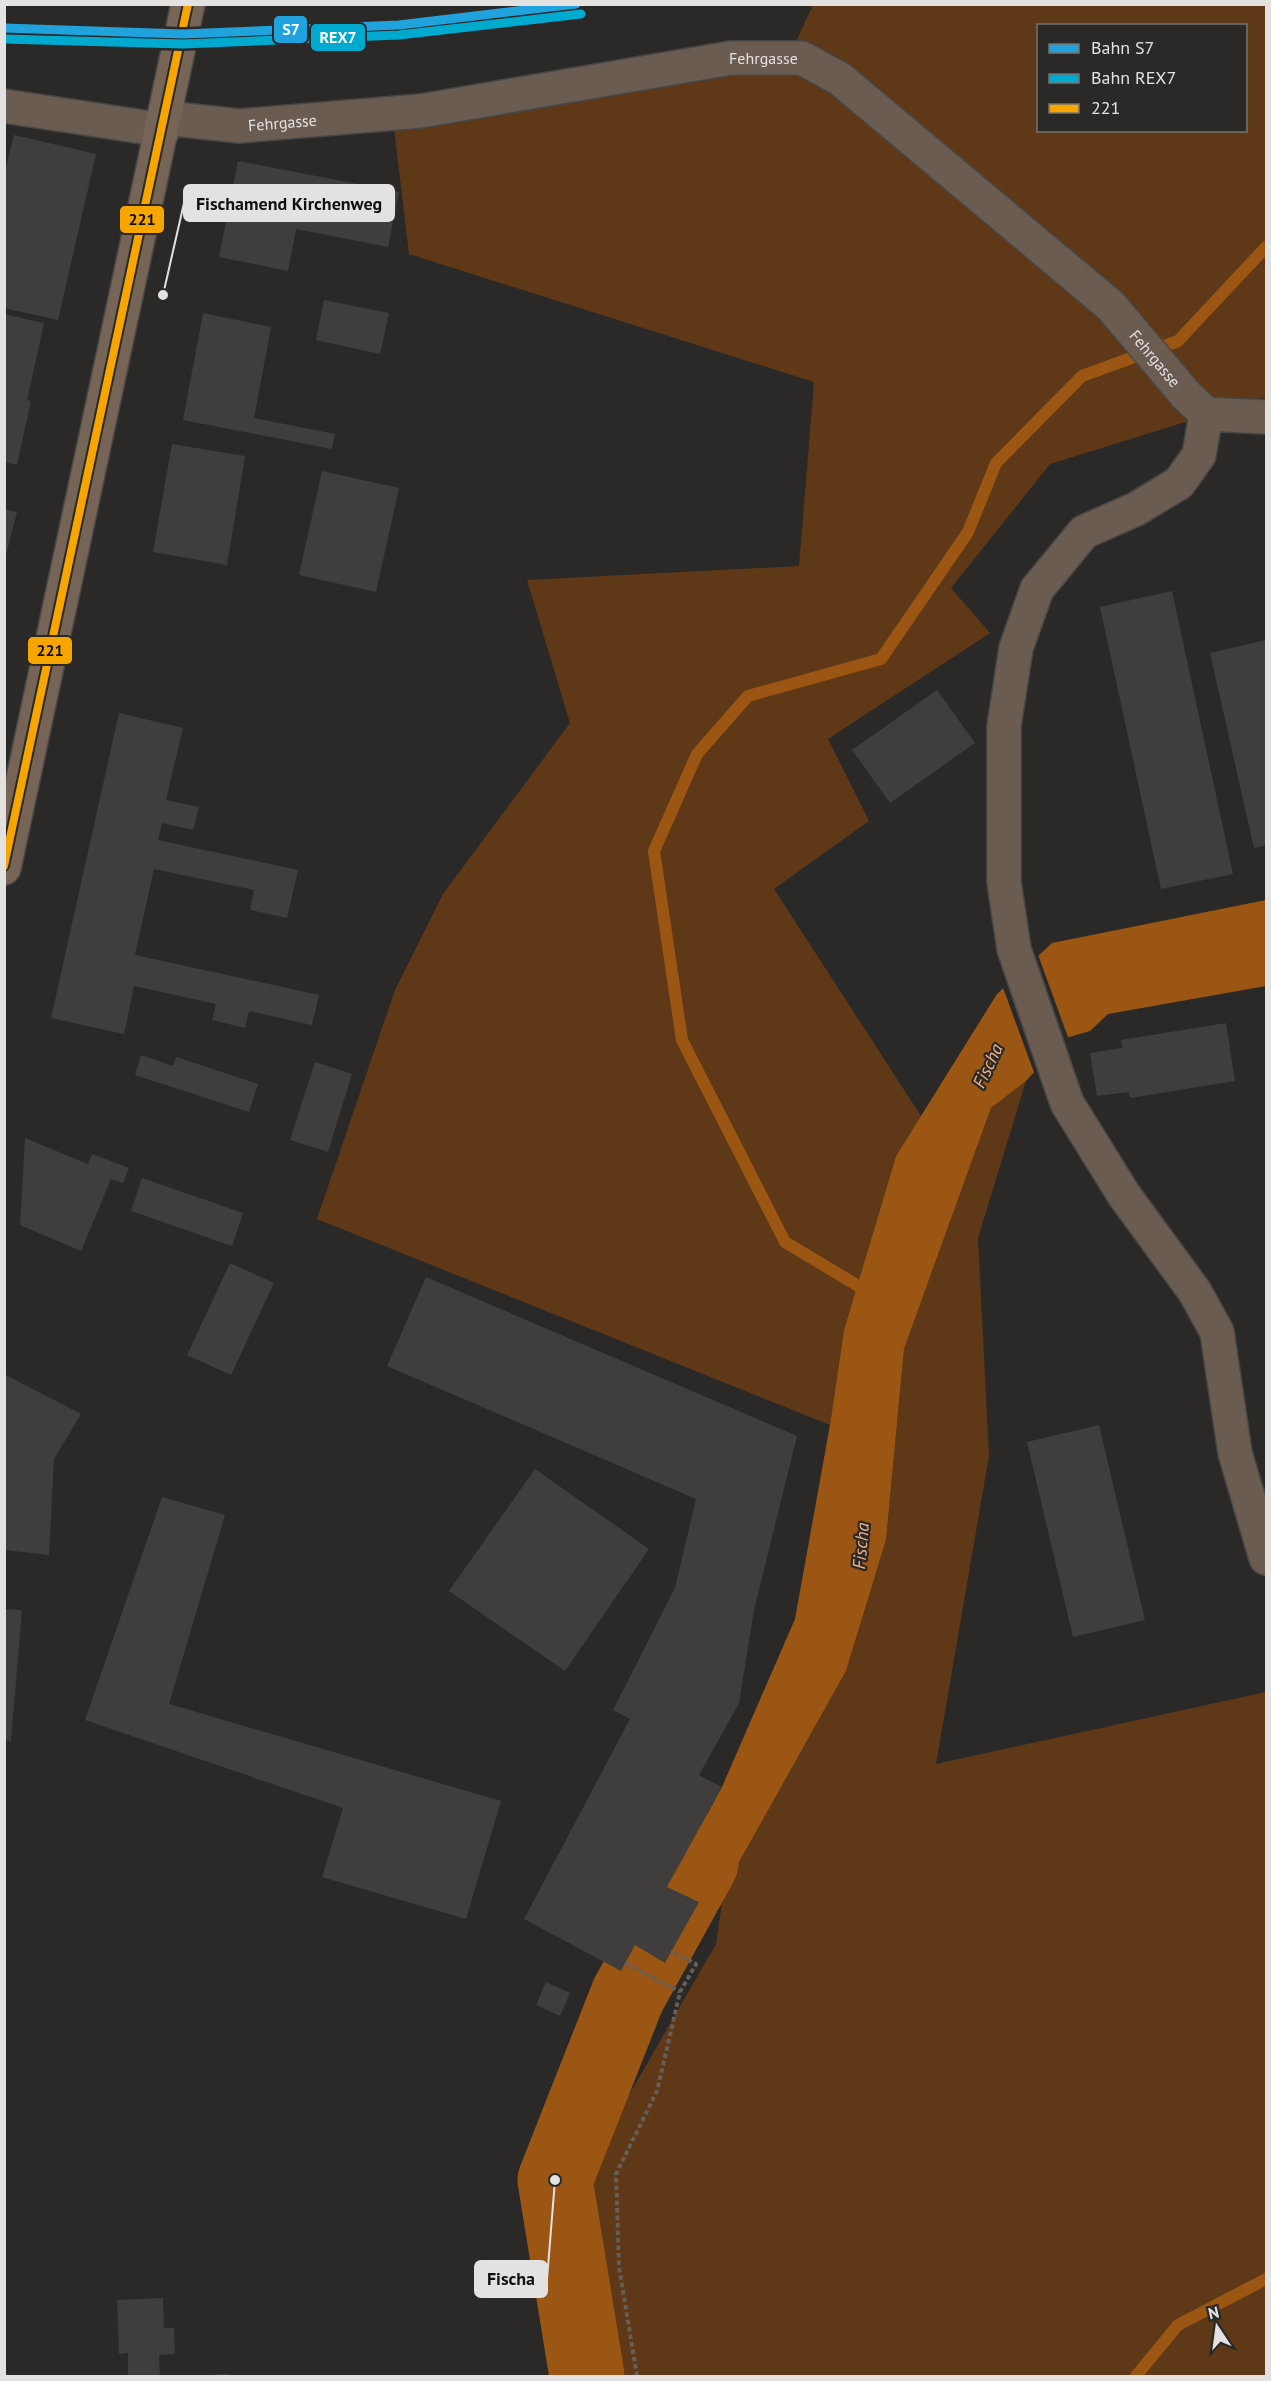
<svg xmlns="http://www.w3.org/2000/svg" width="1271" height="2381" font-family="'PT Sans',sans-serif">
<rect width="100%" height="100%" fill="#2a2928"/>
<g fill="#5f3817" fill-rule="evenodd">
<path d="M813,5H1266V397L1050,464L951,588L990,633L828,739L869,821L774,889L921,1116L896,1156L844,1330L830,1425L317,1219L395,990L443,894L570,723L527,580L799,566L814,382L409,254L394,128L784,67ZM1038,26H1246V130H1038Z"/>
<path d="M1026,1081L978,1238L989,1456L936,1764L1266,1692V2376H617L581,2178L716,1944L724,1889L846,1671L886,1540L904,1349L991,1108Z"/>
</g>
<path fill="#9b5613" d="M1266,900V986L1108,1014L1090,1031L1066,1038L1026,1081L991,1108L904,1349L886,1540L846,1671L724,1889L699,1902L667,1887L722,1787L795,1619L830,1425L844,1330L896,1156L997,994L1052,943Z"/>
<path fill="#2a2928" d="M1037,952L1069,1040L1035,1075L1002,985Z"/>
<g fill="none" stroke-linecap="round" stroke-linejoin="round">
<g stroke="#9b5613" stroke-width="12">
<path d="M870,1293L785,1242L682,1040L654,851L697,754L748,696L881,659L968,532L996,463L1082,376L1178,341L1266,247"/>
<path d="M628,1995L678,1962L712,1897L708,1882"/>
<path d="M1136,2376L1178,2325L1266,2279"/>
</g>
<path stroke="#9b5613" stroke-width="75" d="M587,2376L555,2180L628,1995L701,1863"/>
</g>
<g fill="#3f3e3d">
<path d="M14,135L96,154L58,320L4,308V175Z"/>
<path d="M238,161L399,192L388,247L296,229L288,271L219,257Z"/>
<path d="M324,300L389,313L380,354L316,340Z"/>
<path d="M203,313L271,327L254,418L335,434L332,449L183,420Z"/>
<path d="M4,314L44,323L27,400L31,401L17,465L4,462Z"/>
<path d="M172,444L245,456L227,565L153,552Z"/>
<path d="M322,471L399,488L376,592L299,575Z"/>
<path d="M4,509L17,512L5,559H4Z"/>
<path d="M1172,591L1233,874L1161,889L1100,607Z"/>
<path d="M1266,640V845L1254,848L1210,653Z"/>
<path d="M937,690L975,743L890,803L852,750Z"/>
<path d="M119,713L183,728L166,800L199,807L193,830L162,823L158,840L298,870L287,918L250,910L254,890L154,869L135,955L319,995L312,1025L249,1011L245,1028L212,1020L216,1004L134,986L124,1034L51,1018Z"/>
<path d="M1226,1023L1235,1081L1130,1098L1129,1092L1097,1096L1090,1053L1122,1048L1121,1040Z"/>
<path d="M141,1055L173,1066L176,1057L258,1084L249,1112L135,1075Z"/>
<path d="M315,1062L352,1074L328,1152L290,1140Z"/>
<path d="M25,1138L88,1164L92,1154L129,1168L123,1183L111,1179L81,1251L20,1225Z"/>
<path d="M142,1178L243,1213L232,1246L131,1211Z"/>
<path d="M230,1263L274,1283L231,1375L187,1355Z"/>
<path d="M426,1277L797,1436L754,1610L739,1703L699,1775L722,1787L667,1887L699,1902L665,1963L635,1945L621,1971L524,1919L630,1719L613,1710L675,1588L696,1499L387,1366Z"/>
<path d="M4,1374L81,1414L54,1459L49,1555L4,1550Z"/>
<path d="M1099,1425L1145,1620L1073,1637L1027,1442Z"/>
<path d="M535,1469L649,1549L565,1671L449,1591Z"/>
<path d="M162,1497L225,1515L169,1704L501,1801L466,1919L322,1877L343,1808L85,1720Z"/>
<path d="M4,1609L22,1610L11,1741L4,1740Z"/>
<path d="M546,1982L570,1993L560,2016L536,2005Z"/>
<path d="M163,2298L164,2328H174L175,2354L159,2355L160,2376H128V2353L119,2354L117,2300Z"/>
<path d="M228,2374V2376H204V2375Z"/>
</g>
<g fill="none" stroke-linecap="round" stroke-linejoin="round">
<defs>
<g id="minor">
<path d="M4,106L163,130"/>
<path id="s1" d="M166,118L239,126L421,111L731,58H802L840,79L1111,306L1186,395L1206,414L1266,417"/>
<path d="M1206,414L1199,455L1179,483L1136,509L1084,532L1037,589L1016,648L1004,726V882L1014,949L1067,1103L1124,1195L1195,1292L1217,1332L1235,1453L1266,1558"/>
</g>
<path id="major" d="M4,868L188,4"/>
</defs>
<use href="#minor" stroke="#484746" stroke-width="36"/>
<use href="#major" stroke="#484746" stroke-width="36"/>
<g stroke="#665e58" stroke-width="4" stroke-dasharray="4.5 3" stroke-linecap="butt">
<path d="M625,1963L680,1992"/>
<path d="M637,2376L619,2267L616,2174L657,2091L680,1992L696,1964L671,1951"/>
</g>
<use href="#minor" stroke="#6b5c51" stroke-width="33"/>
<use href="#major" stroke="#766456" stroke-width="33"/>
<defs>
<path id="bus-1" d="M4,866L188,4"/>
</defs>
<use href="#bus-1" stroke="#2b2927" stroke-width="12"/>
<use href="#bus-1" stroke="#f7a600" stroke-width="8"/>
<defs>
<path id="rail-1" d="M4,28L183,34L399,25L576,4"/>
<path id="rail-2" d="M4,39L183,44L399,35L581,14"/>
</defs>
<use href="#rail-1" stroke="#2b2927" stroke-width="14"/>
<use href="#rail-2" stroke="#2b2927" stroke-width="14"/>
<use href="#rail-1" stroke="#20a3dd" stroke-width="9"/>
<use href="#rail-2" stroke="#00a9ce" stroke-width="9"/>
</g>
<g text-anchor="middle" stroke-width="4.5" stroke-linejoin="round" paint-order="stroke">
<g font-size="16" fill="#e3e2e1" stroke="#2b2927">
<text dy="6" stroke="none"><textPath href="#s1" startOffset="603">Fehrgasse</textPath></text>
<text dy="6" stroke="none"><textPath href="#s1" startOffset="117">Fehrgasse</textPath></text>
<text dy="6" stroke="none"><textPath href="#s1" startOffset="1107">Fehrgasse</textPath></text>
</g>
<g font-size="18" font-style="italic" fill="#f3b588" stroke="#2b2927">
<text transform="translate(988 1066) rotate(-65)" y="6">Fischa</text>
<text transform="translate(861 1546) rotate(-85)" y="6">Fischa</text>
</g>
</g>
<path fill="none" stroke="#e3e2e1" stroke-width="2" d="M163 295L184 203M555 2180L547 2279"/>
<g fill="#e3e2e1" stroke="#2b2927" stroke-width="2">
<circle cx="163" cy="295" r="6"/>
<circle cx="555" cy="2180" r="6"/>
</g>
<g fill="#e3e2e1" stroke="#e3e2e1" stroke-width="2">
<rect x="184" y="185" width="210" height="36" rx="6"/>
<rect x="475" y="2261" width="72" height="36" rx="6"/>
</g>
<g font-size="18" text-anchor="middle" font-weight="bold" fill="#111">
<text x="289" y="210">Fischamend Kirchenweg</text>
<text x="511" y="2285">Fischa</text>
</g>
<g stroke="#2b2927" stroke-width="2">
<rect x="273" y="15" width="35" height="29" rx="6" fill="#20a3dd"/>
<rect x="310" y="23" width="56" height="29" rx="6" fill="#00a9ce"/>
<rect x="119" y="205" width="46" height="29" rx="6" fill="#f7a600"/>
<rect x="27" y="636" width="46" height="29" rx="6" fill="#f7a600"/>
</g>
<g font-size="16" text-anchor="middle" font-weight="bold" fill="#fff">
<text x="291" y="35">S7</text>
<text x="338" y="43">REX7</text>
</g>
<g font-size="16" text-anchor="middle" font-weight="bold" fill="#111">
<text x="142" y="225">221</text>
<text x="50" y="656">221</text>
</g>
<rect width="1271" height="2381" fill="none" stroke="#e3e2e1" stroke-width="12"/>
<rect x="1037" y="24" width="210" height="108" fill="#2b2927" stroke="#757371" stroke-width="1.5"/>
<rect x="1049" y="44" width="30" height="9" fill="#20a3dd" stroke="#757371" stroke-width="1.5"/>
<text x="1091" y="54" font-size="18" fill="#e3e2e1">Bahn S7</text>
<rect x="1049" y="74" width="30" height="9" fill="#00a9ce" stroke="#757371" stroke-width="1.5"/>
<text x="1091" y="84" font-size="18" fill="#e3e2e1">Bahn REX7</text>
<rect x="1049" y="104" width="30" height="9" fill="#f7a600" stroke="#757371" stroke-width="1.5"/>
<text x="1091" y="114" font-size="18" fill="#e3e2e1">221</text>
<g transform="translate(1217 2327) rotate(347)" stroke="#2b2927" stroke-width="4.5" paint-order="stroke">
<path d="M0-4.5L10 22L0 15L-10 22Z" fill="#e3e2e1"/>
<text y="-9" font-size="16" font-weight="bold" text-anchor="middle" fill="#e3e2e1">N</text>
</g>
</svg>
